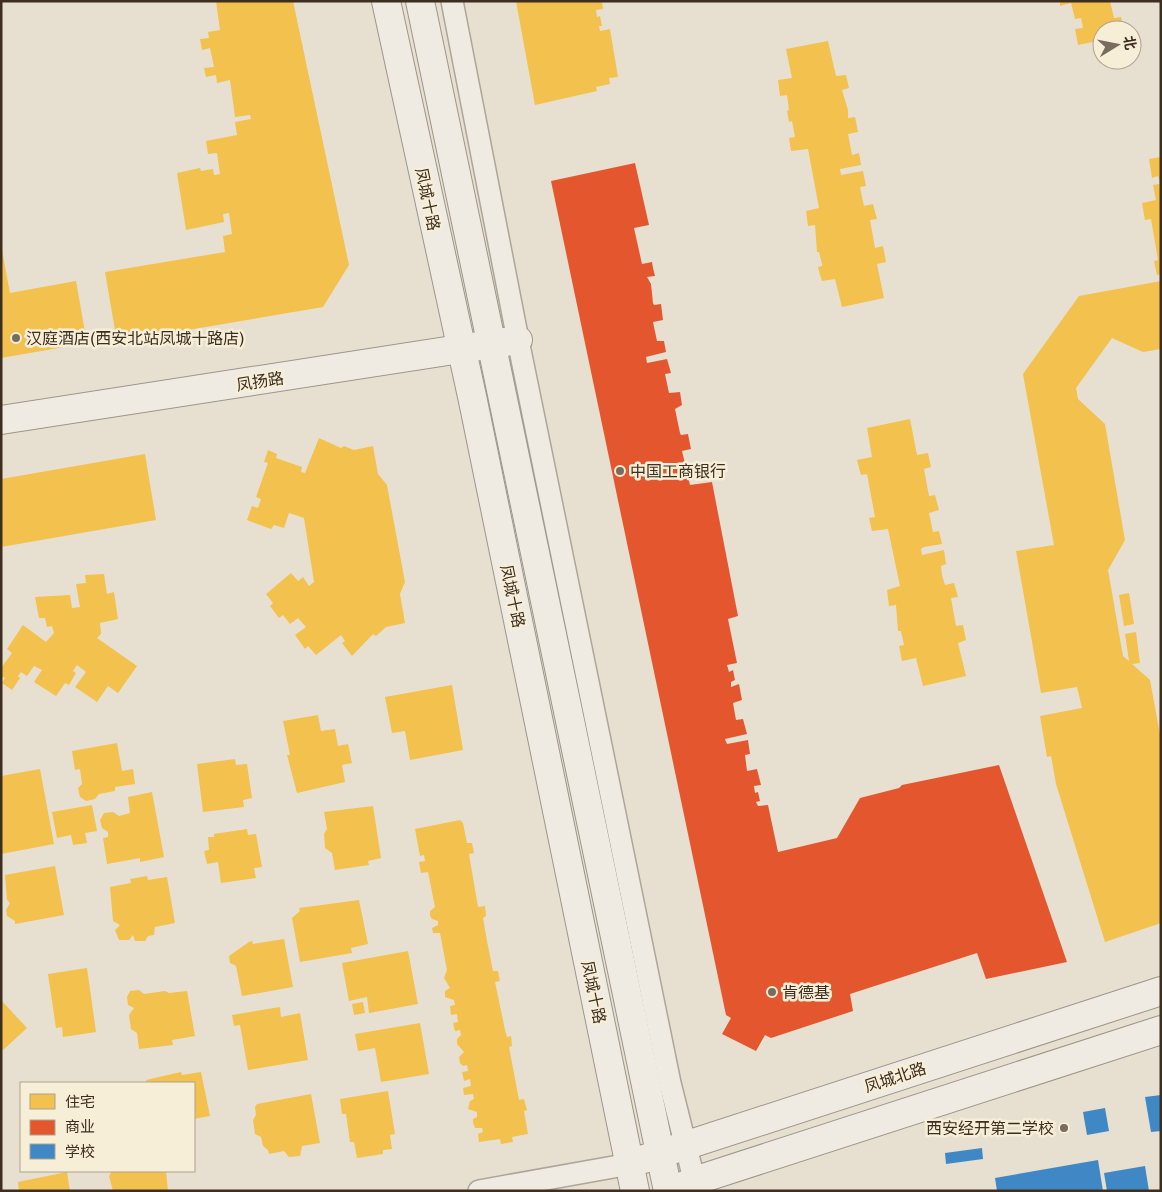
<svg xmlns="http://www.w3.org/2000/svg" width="1162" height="1192" font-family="Literata,'Noto Sans SC',serif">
<rect width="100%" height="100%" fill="#e7e0d1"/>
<g fill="#f2c14e">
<path d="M216,1H293L349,265L323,307L117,342L105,272L225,252L223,236L232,234L229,213L223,214L224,222L186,230L177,173L200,168L201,171L213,169L214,175L220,174L217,153L208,154L206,141L237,135L235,122L251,119L250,115L235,117L230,80L217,83L216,75L206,77L204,68L214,67L210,48L202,50L200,39L209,38L208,32L220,30Z"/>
<path d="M516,1H602L603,9L596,10L597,17L600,16L602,26H599L600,31L610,29L618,77L609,78L610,84L596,87L597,91L535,105Z"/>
<path d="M1060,1H1110L1114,18L1121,17L1124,30H1102V40L1078,45L1075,29L1083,28L1081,18L1075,19L1071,3L1060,6Z"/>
<path d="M828,41L836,76L846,75L849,88L842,90L848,110V118L855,117L858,132L848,134L852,155L859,153L861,165L840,169L841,175L863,171L866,186L860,187L862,197L864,206L873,204L877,219L870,220L875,248L883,246L886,262L877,264L884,298L842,307L835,279L822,281L820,275L818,267L822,266V264L819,252H817L815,225L808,226L806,211L819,208L808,149L791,151L789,138L795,137L792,121L789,122L787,111L789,110L787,95L780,96L778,80L792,78L786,49Z"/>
<path d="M1161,157V274L1157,275L1154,261L1158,260L1151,219L1145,220L1142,203L1156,200L1153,185L1160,184L1158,176L1152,178L1149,159Z"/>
<path d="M1,245L10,293L76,281L87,343L1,358Z"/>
<path d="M1161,281V349L1143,352L1112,338L1076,388L1078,399L1105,424L1125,540L1108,570L1123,656L1129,661L1125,634L1136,632L1140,663L1132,664L1150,680L1161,740V923L1105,942L1056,784L1051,756L1047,757L1040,716L1082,708L1077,687L1041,693L1016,551L1054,545L1023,374L1079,296Z"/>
<path d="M910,419L917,455L928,453L931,467L924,469L929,496L935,495L939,510L929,513L933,532L939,531L942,544L924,547L921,549L922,555L944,550L946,564L941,566L942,575L945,585L954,583L958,597L951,598L956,626L963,625L966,640L958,643L966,676L923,686L916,658L902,661L899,646L904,645L901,631H898L896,605L889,606L887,590L900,586L888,529L872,531L869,518L875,517L867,474L861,475L857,460L872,457L867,428Z"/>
<path d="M319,438L341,448L344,446L354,450L373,446L378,474L387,485L405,582L400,594L405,623L386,627L376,636L373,634L352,656L342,643L345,641L341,635L316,655L308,646L305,649L295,635L306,627L298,618L290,624L283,615L279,618L270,606L273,603L266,594L291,573L298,581L303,577L309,586L314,582L304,518L289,513L284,528L274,525L271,529L247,520L252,506L258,508L261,499L256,497L268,463L264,462L268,450L277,454L276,458L302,467L301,472L305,473Z"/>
<path d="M145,454L156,520L1,547V479Z"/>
<path d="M104,574L107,594L114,592L118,619L100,623L101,634L97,638L137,666L118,693L108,686L97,702L75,687L86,672L77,665L73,671L76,673L69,685L65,683L56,696L34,682L42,670L34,666L27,676L21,672L18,676L20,678L12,690L2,683L5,678L1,676V668L12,653L7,649L23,625L46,642L54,633L52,626L47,627L45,618H39L35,597L70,595L72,608L80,607L76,584L86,583L85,575Z"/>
<path d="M1129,593L1134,624L1124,626L1119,595Z"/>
<path d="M452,685L463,750L410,760L405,731L392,733L385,697Z"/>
<path d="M318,715L321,731L335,729L338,746L348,744L352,763L342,765L345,782L297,793L287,755H290L283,721Z"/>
<path d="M117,743L122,771L133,769L135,784L115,787V791L99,794L95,799L86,801L80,797L78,788L82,784L80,769L75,770L72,751Z"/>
<path d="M235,759L236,765L247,764L252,798L243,800L244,807L203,812L197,764Z"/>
<path d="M40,769L54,844L1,854V776Z"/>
<path d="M152,792L164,857L140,862V858L107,864L103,838L108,837V832L102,828L100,820L104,813L113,812L119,816L130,813L128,797Z"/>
<path d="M92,805L97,831L85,833L87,843L73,845L71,835L57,838L52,812Z"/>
<path d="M373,806L381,858L368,861L369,865L335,870L332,853L325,848L324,834L327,829L324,812Z"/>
<path d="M460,820L463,823L467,843H472L474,853L469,854L478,907L485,906L486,916L483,918L487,941L493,971H498L500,981L495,982L505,1030L507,1037L511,1036L512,1046L509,1047L519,1100L524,1099L527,1110L524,1111L528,1134L512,1137L513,1142L501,1144L500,1139L479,1142L478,1134L483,1132L482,1128H475L473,1123V1119L477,1117V1112L468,1109L470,1101L474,1099L473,1094L464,1095L463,1088L471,1086L470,1079L464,1081L462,1072L468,1071L467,1065L463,1066L460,1063L459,1057L464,1052L457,1044V1039L461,1035L460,1030L455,1031L453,1023L458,1022L457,1014L451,1015L450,1006L455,1005L454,1000L445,997V991L450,988L444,978L447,970L440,933H433L432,928L438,925V921L432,919L430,916V911L435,907L428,872L421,873L419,862L425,861L424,855L420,856L415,829Z"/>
<path d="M247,829L248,835L256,834L262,867L254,868L256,878L221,883L218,862L207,864L204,851L209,850L208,837H214V834Z"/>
<path d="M55,866L64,915L15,924V921L7,916L6,910L10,903L7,900L5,875Z"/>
<path d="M147,876L148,880L167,877L175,923L155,927L154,935L148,936L145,941H135L133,935L129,940H119L115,930L120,925L113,921L110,887L131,883L130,879Z"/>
<path d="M359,900L368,944L351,948L352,953L300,962L292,918L300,911L299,908Z"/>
<path d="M284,939L293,987L242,996L236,966L230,963L229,956L249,942L252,941L253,944Z"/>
<path d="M408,951L418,1004L369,1013L367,997L349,1001L342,963Z"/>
<path d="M87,968L96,1032L63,1037L62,1027L56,1028L48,974Z"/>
<path d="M139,990L144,994L165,991L169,993L187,991L195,1036L172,1040L173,1045L139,1049L137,1033L131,1029L129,1015L134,1008L128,1005L127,997L130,991Z"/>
<path d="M1,1000L27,1028L3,1050L1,1048Z"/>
<path d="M363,1002L365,1013L354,1015L352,1004Z"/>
<path d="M280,1007L281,1017L300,1013L308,1060L248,1070L240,1025L234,1026L232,1015Z"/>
<path d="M420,1023L429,1074L381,1082L375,1048L358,1051L355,1034Z"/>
<path d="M181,1072L182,1075L201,1072L210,1116L194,1119V1083H147L146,1080Z"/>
<path d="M388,1091L395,1134L390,1135L392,1149L383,1150V1154L357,1158L354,1142H350L346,1114H342L340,1099Z"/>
<path d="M311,1094L320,1143L302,1146L300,1156L289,1157L284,1151L269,1154L268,1150L263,1146L261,1137L255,1134L253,1120L256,1115L255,1107L257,1104Z"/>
<path d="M112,1171H166L168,1191H113L109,1176Z"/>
<path d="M67,1172L70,1191H19L18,1182Z"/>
</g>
<path fill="#e4572e" d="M635,163L649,225L634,228L642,264L652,262L653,268L655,276L647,277L651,284L653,303L654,305L661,304L663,320L653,322L657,341H664L666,352L646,357L647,363L667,359L671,373L665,374L669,393L680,392L682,405L675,409L680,433L681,435L688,434L691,449L682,451L690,485L712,482L738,616L728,619L737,663L727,665L729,672L733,670L735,680L731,682V687L739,684L742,700L733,703L736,720L743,719L747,734L725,739L727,744L748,740L750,754L745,755L747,771L757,769L761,785L754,786L755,793L758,792L760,801L756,802L758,806L768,805L778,852L837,838L860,798L899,788L902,785L999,765L1067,962L986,979L977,953L850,994L853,1011L771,1038L765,1035L756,1051L722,1034L731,1018L726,1015L551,181Z"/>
<g fill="#3f88c5">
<path d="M1161,1095V1131L1151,1132L1145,1097Z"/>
<path d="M1105,1108L1109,1131L1087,1135L1083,1112Z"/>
<path d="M982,1148L983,1159L946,1164L945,1153Z"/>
<path d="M1098,1160L1103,1191H997L995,1178Z"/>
<path d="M1145,1166L1149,1191H1107L1104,1173Z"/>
</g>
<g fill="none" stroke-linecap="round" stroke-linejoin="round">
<defs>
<g id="street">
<path d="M452,1L518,340L670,1083L697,1191"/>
<path d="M479,1191L630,1164"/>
</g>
<g id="secondary">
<path d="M386,1L473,401L635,1191"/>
<path d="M420,1L668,1191"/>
<path d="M1,420L518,340"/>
<path d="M644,1159L1161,991"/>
<path d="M671,1191L694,1181L1161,1030"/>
</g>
</defs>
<use href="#street" stroke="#ada599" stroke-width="24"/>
<use href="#secondary" stroke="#9c958a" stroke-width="30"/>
<use href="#street" stroke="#efebe3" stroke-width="21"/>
<use href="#secondary" stroke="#efebe3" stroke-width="28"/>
</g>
<g fill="#786c5e" stroke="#f7eed8" stroke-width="2">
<circle cx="16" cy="338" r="5"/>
<circle cx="620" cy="471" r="5"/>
<circle cx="772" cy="992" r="5"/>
<circle cx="1064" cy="1128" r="5"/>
</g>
<g text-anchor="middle" stroke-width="5" stroke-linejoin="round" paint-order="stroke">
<g font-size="16" fill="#3d2e20" stroke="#f7eed8">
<text transform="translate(428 199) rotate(78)" y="6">凤城十路</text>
<text transform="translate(260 381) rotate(-9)" y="6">凤扬路</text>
<text transform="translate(513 596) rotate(78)" y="6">凤城十路</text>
<text transform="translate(594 992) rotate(78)" y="6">凤城十路</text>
<text transform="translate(895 1077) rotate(-18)" y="6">凤城北路</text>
</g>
<g font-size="16" fill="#3d2e20" stroke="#f7eed8" text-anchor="start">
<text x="26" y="344">汉庭酒店(西安北站凤城十路店)</text>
<text x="630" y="477">中国工商银行</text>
<text x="782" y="998">肯德基</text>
<text x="1054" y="1134" text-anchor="end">西安经开第二学校</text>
</g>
</g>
<rect width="1162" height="1192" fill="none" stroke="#3d2e20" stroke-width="5"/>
<rect x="20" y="1082" width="175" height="90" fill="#f7eed8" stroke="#ada18e"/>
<rect x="30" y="1094" width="25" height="15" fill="#f2c14e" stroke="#ada18e"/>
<text x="65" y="1107" font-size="15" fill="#3d2e20">住宅</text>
<rect x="30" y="1120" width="25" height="15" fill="#e4572e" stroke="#ada18e"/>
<text x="65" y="1132" font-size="15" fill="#3d2e20">商业</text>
<rect x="30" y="1144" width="25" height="15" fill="#3f88c5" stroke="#ada18e"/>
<text x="65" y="1157" font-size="15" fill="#3d2e20">学校</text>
<g transform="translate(1117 45) rotate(80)"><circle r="24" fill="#f7eed8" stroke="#ada18e"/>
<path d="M0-4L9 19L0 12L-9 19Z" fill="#786c5e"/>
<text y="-8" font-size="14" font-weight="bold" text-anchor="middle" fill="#3d2e20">北</text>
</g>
</svg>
